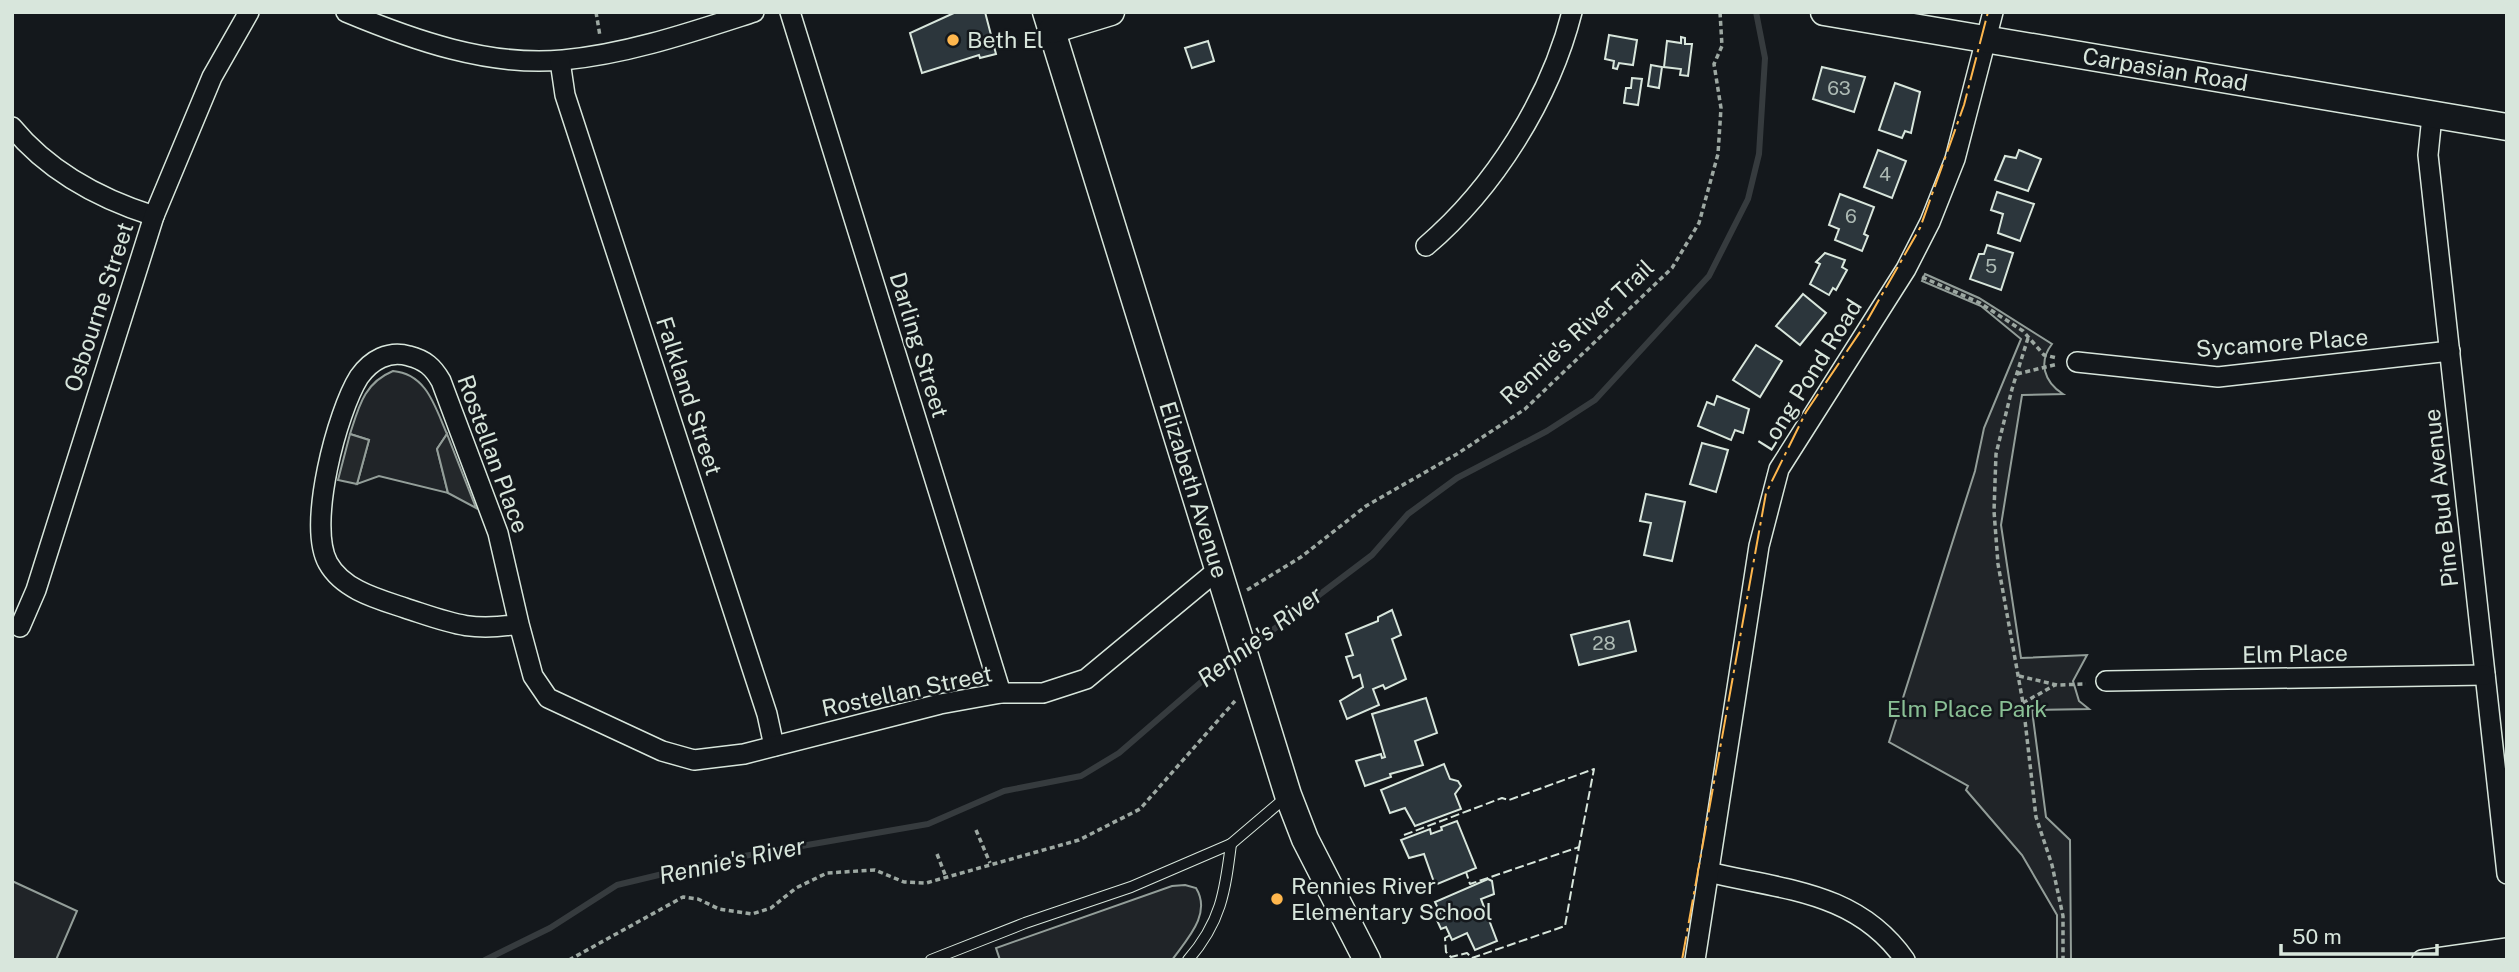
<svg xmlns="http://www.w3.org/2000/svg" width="2519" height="972" font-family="'Public Sans',sans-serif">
<rect width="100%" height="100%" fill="#14181c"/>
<g fill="#202428" stroke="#939e99" stroke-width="2">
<path d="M1925,274L1979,298L2052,344C2038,362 2044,382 2063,394L2022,395L2001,525L2021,658L2087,655L2073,681L2079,701L2089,709L2032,710L2046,817L2070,840L2071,960H2057V915L2022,855L1966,790L1968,786L1889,742L1975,471L1984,428L2021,339L1981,306L1922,281Z"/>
<path d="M393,371C427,374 435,407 447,434L437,449L448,493L379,476L357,484L369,440L350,434C359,406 364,383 393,371Z"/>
<path d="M12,881L77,911L56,960H12Z"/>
<path d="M1185,885L1196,888C1212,914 1187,939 1172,960H1000L996,948L1172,886Z"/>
</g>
<g fill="#24282b" stroke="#939e99" stroke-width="2">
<path d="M350,434L369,440L357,484L338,480Z"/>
<path d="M447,434L476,508L448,493L437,449Z"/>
</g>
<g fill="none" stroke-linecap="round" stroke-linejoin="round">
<g stroke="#363b3e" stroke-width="6">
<path d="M1249,643L1270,632L1372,555L1408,514L1457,478L1547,431L1595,400L1709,276L1748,199L1759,154L1765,58L1756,12"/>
<path d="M485,960L550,928L617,885L721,860L928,824L1004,791L1081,776L1119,753L1237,651"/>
</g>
</g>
<g fill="#2c363c" stroke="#d8e6dc" stroke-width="2">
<path d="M956,12H985L996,54L980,58L979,55L922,73L910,33Z"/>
<path d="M1609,35L1637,40L1633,65L1619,63L1617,69L1613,68L1614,61L1605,59Z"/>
<path d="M1681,37L1685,38V44H1692L1688,76L1680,75L1681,69L1664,67L1667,41L1681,43Z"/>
<path d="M1208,41L1214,61L1192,68L1185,48Z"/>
<path d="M1651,65L1662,67L1659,88L1648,86Z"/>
<path d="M1822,67L1865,77L1854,112L1813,99Z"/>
<path d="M1632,78L1642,79L1638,105L1624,103L1626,88H1631Z"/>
<path d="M1895,83L1920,92L1911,133L1905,131L1902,138L1879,130Z"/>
<path d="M1878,150L1906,161L1892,198L1864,187Z"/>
<path d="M2019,150L2041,159L2028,191L1995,180L2005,156L2016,158Z"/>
<path d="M1997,192L2034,204L2020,241L1998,233L2003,214L1991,210Z"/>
<path d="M1840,194L1874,207L1864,234L1868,236L1862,251L1835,240L1839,229L1829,225Z"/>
<path d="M1987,245L2013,253L2001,290L1970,279L1979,254H1984Z"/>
<path d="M1825,253L1845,260L1842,267L1847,270L1836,290L1833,288L1829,295L1810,284L1820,264L1816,262Z"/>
<path d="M1803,294L1826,313L1800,345L1776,326Z"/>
<path d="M1756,345L1782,361L1760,397L1733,380Z"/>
<path d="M1717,396L1749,409L1743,433L1735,430L1731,440L1698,426L1707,402L1714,405Z"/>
<path d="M1702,443L1728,450L1716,492L1690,484Z"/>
<path d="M1646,494L1685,502L1672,561L1644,555L1651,523L1640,521Z"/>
<path d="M1392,610L1401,635L1392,639L1406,679L1385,689L1383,685L1373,689L1379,705L1347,719L1340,701L1363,687L1360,675L1353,678L1346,657L1353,655L1346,634L1378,621V617Z"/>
<path d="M1629,621L1636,651L1579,665L1571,635Z"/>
<path d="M1426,698L1437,733L1415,741L1423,765L1390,774L1391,777L1365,786L1356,761L1381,754L1382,758L1385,757L1372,714Z"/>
<path d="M1444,764L1450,779L1458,781L1461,786L1455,794L1461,809L1415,826L1405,808L1390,813L1381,790Z"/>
<path d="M1457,821L1476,868L1435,885L1424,854L1409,858L1401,840L1430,829L1431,834L1442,830L1441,827Z"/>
<path d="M1488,879L1492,881L1494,894L1481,899L1497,941L1475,950L1467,933L1452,940L1446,927L1441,929L1435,916L1440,913L1435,902Z"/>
</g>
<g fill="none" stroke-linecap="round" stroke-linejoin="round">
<defs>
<g id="lane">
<path d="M1231,844L1285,798"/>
<path d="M931,960L1025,923L1131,887L1231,844C1225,892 1221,922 1188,960"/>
</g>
<g id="street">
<path d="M346,12C413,40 489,67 563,60C628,54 692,32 754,12"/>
<path d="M790,12L1001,693"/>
<path d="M560,61L565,95L767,714L774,746"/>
<path d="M2432,116L2428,155L2507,874"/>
<path d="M12,127C49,172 100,199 154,216"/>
<path d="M1426,246C1494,188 1550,99 1572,12"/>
<path d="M2077,362L2218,377L2450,351"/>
<path d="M519,624L498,533L441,381C433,367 425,360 409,356C389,350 371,360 359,377C337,412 307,525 328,563C343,590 378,599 405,608C451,623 469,632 519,624L533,676L548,698L662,751L694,760L744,754L940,704L1001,693H1043L1086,679L1220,568"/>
<path d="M20,627L36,590L154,216L212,77L249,12"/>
<path d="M2106,681L2485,675"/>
<path d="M1708,872C1783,890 1857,891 1905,960"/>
<path d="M1695,960L1759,546L1779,469L1906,269L1930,222L1955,159L1993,12"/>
<path d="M2422,960L2507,948"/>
</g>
<g id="secondary">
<path id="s1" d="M1046,12L1288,795L1305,839L1367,960"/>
<path id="s2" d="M1824,12L2507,127"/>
<path d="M1052,30L1111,12"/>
</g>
</defs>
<use href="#lane" stroke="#d8e6dc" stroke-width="12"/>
<use href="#street" stroke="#d8e6dc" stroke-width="22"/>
<use href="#secondary" stroke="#d8e6dc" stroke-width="29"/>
<g stroke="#9da8a2" stroke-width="3.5" stroke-dasharray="5 3.5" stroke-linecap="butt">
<path d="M596,12L600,36"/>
<path d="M1922,277L1980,303L2023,331L2044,355L2057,358"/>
<path d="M2028,338L2012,389L1996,454L1994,511L1998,564L2023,703L2036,817L2052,865L2063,916V960"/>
<path d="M2017,374L2058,364"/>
<path d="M1247,590L1301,557L1366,506L1457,454L1525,409L1672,268L1699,223L1718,154L1721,108L1714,64L1722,46L1720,12"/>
<path d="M2019,676L2057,685L2086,684"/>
<path d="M2023,703L2055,685"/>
<path d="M976,830L990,863"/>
<path d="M937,854L946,877"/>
<path d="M569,960L683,897L698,899L719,909L752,914L771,908L796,888L827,873L875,870L904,882L926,883L1079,840L1140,809L1235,701"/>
</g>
<use href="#lane" stroke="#14181c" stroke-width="10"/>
<use href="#street" stroke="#14181c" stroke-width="19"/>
<use href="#secondary" stroke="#14181c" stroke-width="26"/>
<g stroke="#d8e6dc" stroke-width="2" stroke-dasharray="9 3.5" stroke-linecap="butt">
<path d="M1404,835L1502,798L1509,800L1594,769L1579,847"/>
<path d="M1450,935L1445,938L1446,952L1451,957L1467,953L1472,958L1565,926L1579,847L1470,884L1466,872"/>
</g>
<path stroke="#ffb74d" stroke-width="2" stroke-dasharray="24 5 3.5 5" stroke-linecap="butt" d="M1682,960L1766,493L1806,412L1864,326L1920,228L1964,105L1988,12"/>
</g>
<g fill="#ffb74d" stroke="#14181c" stroke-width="2.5">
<circle cx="953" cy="40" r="7"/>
<circle cx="1277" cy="899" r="7"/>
</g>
<g text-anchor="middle" stroke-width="5" stroke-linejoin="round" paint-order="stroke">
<g font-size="19" fill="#adbab4">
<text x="1839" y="95">63</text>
<text x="1885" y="181">4</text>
<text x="1851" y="223">6</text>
<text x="1991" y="273">5</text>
<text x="1604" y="650">28</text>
</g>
<g font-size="23" fill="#d8e6dc" stroke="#14181c" text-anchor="start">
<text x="967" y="48">Beth El</text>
<text x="1291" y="894">Rennies River<tspan x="1291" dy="26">Elementary School</tspan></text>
</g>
<g font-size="23" fill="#d8e6dc" stroke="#14181c">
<text dy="8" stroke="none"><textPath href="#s2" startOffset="346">Carpasian Road</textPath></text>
<text transform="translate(99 307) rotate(-72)" y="8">Osbourne Street</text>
<text transform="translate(1577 332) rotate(-43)" y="8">Rennie's River Trail</text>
<text transform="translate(2282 343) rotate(-4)" y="8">Sycamore Place</text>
<text transform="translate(919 345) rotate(73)" y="8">Darling Street</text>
<text transform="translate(1810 375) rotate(-58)" y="8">Long Pond Road</text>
<text transform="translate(689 396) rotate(72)" y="8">Falkland Street</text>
<text transform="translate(493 454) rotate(70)" y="8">Rostellan Place</text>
<text dy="8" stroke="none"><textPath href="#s1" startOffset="500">Elizabeth Avenue</textPath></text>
<text transform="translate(2441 498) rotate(-96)" y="8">Pine Bud Avenue</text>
<text transform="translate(2295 654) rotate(-1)" y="8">Elm Place</text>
<text transform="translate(907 691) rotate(-12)" y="8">Rostellan Street</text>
</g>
<g font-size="23" fill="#8ac095" stroke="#14181c">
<text x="1967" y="717">Elm Place Park</text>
</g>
<g font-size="24" font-style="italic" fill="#d8e6dc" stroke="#14181c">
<text transform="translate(1260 637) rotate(-37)" y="8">Rennie's River</text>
<text transform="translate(732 861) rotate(-12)" y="8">Rennie's River</text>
</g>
</g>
<rect width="2519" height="972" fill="none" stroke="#d8e6dc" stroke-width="28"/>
<path d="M2281 944v10h156v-10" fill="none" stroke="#d8e6dc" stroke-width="3.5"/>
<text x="2292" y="944" font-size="21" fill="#d8e6dc" stroke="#14181c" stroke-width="5" paint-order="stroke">50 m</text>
</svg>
